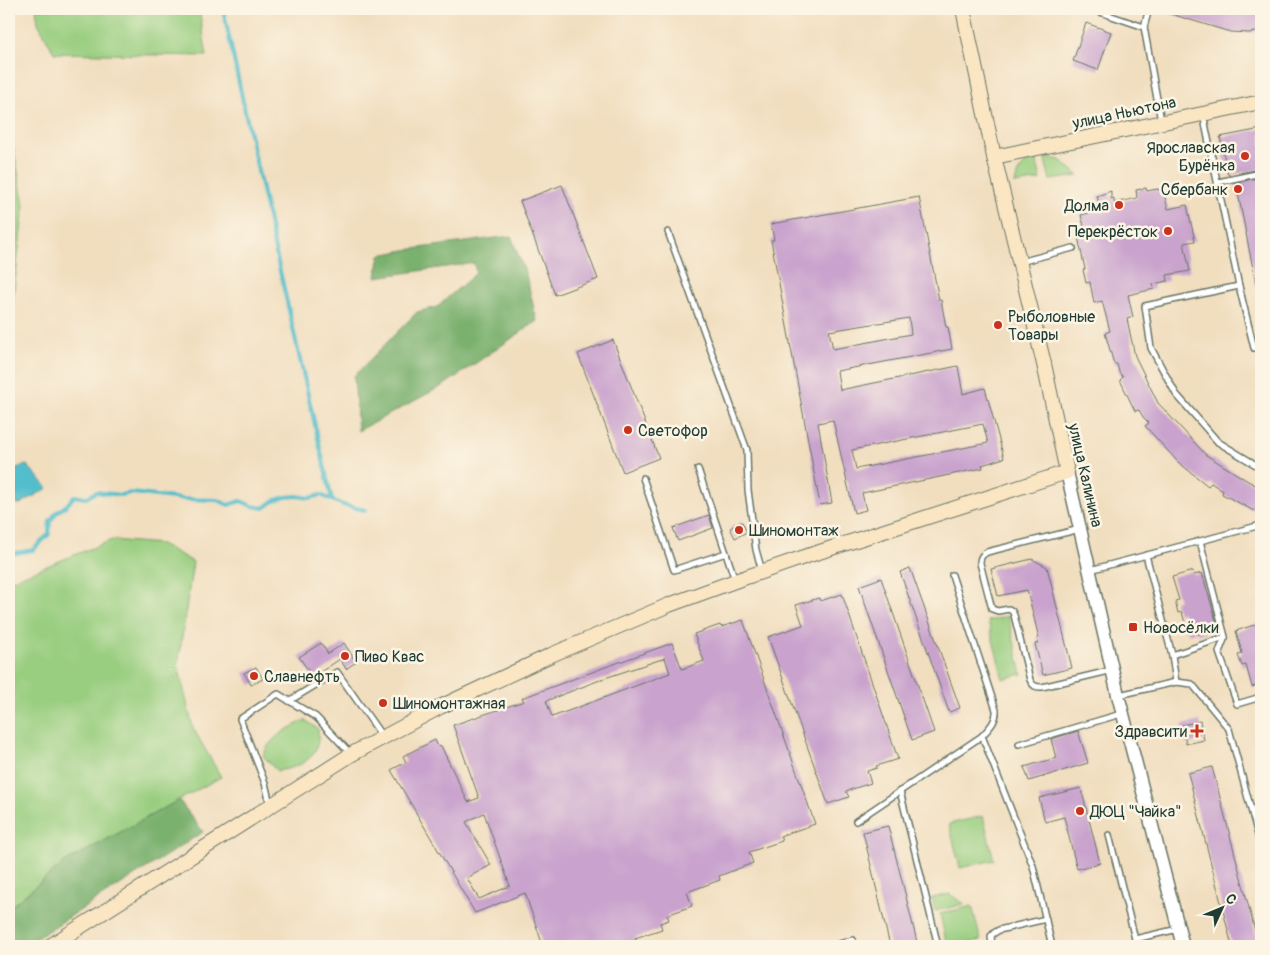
<svg xmlns="http://www.w3.org/2000/svg" width="1270" height="955" font-family="Pangolin,sans-serif">
<rect width="100%" height="100%" fill="#fcf5e5"/>
<filter id="ink" filterUnits="userSpaceOnUse"><feTurbulence type="fractalNoise" baseFrequency=".02" numOctaves="2"/><feDisplacementMap in="SourceGraphic" scale="10" xChannelSelector="R" yChannelSelector="G"/><feConvolveMatrix kernelMatrix="1 2 1 2 8 2 1 2 1" color-interpolation-filters="sRGB"/></filter>
<filter id="wash" filterUnits="userSpaceOnUse"><feTurbulence type="fractalNoise" baseFrequency=".0096" numOctaves="4" result="noise"/><feDisplacementMap in="SourceGraphic" scale="20" xChannelSelector="R" yChannelSelector="G"/><feGaussianBlur stdDeviation="1.12" result="paint"/><feColorMatrix in="noise" values="0 0 0 0 0 0 0 0 0 0 0 0 0 0 0 0 0 1.4 0 .05"/><feComposite in="paint" operator="in"/></filter>
<g filter="url(#wash)">
<rect width="100%" height="100%" fill="#f1debf"/>
<g fill="#99ce80" stroke="#5c865a">
<path d="M36,9H199L207,56L54,53L38,23Z"/>
<path d="M9,124L24,205L9,336Z"/>
<path d="M1044,156L1060,160L1079,176L1050,180Z"/>
<path d="M1036,158L1041,180L1015,184C1017,170 1023,163 1036,158Z"/>
<path d="M112,540L161,544L193,562L178,665L193,728L221,777L64,863L9,908V581Z"/>
<path d="M1008,616L1022,674L1003,679L988,621Z"/>
<path d="M305,720L318,729C321,758 302,767 277,771L263,756C270,736 288,729 305,720Z"/>
<path d="M983,816L994,860L960,868L949,824Z"/>
<path d="M949,894L965,904L935,911L932,898Z"/>
<path d="M972,906L981,940L956,946H947L940,914Z"/>
</g>
<g fill="#7ab16e" stroke="#4c7751">
<path d="M511,236L526,275L537,321L444,385L358,431L354,376L417,312L437,307L476,273L474,263L376,277L380,255L405,250Z"/>
<path d="M179,800L203,832L24,946H9V908L64,863Z"/>
</g>
<path fill="#52becb" stroke="#387e80" d="M27,465L48,488L20,504L9,503V470Z"/>
<g fill="none" stroke-linecap="round" stroke-linejoin="round">
<g stroke="#52becb" stroke-width="4">
<path d="M223,9L274,245L332,500"/>
<path d="M9,554L33,550L49,534L50,521L57,512L67,505L74,496L86,498L96,492L120,495L132,493L181,499L218,500L228,505L241,501L252,506L264,508L274,501L285,497L297,496L310,498L321,495L343,505L365,510"/>
</g>
</g>
<g id="blocks">
<g fill="#c9a3cd" fill-rule="evenodd">
<path d="M1161,9H1237L1248,10L1261,9V31L1250,33L1230,32L1161,11Z"/>
<path d="M1086,23L1111,32L1098,70L1073,61Z"/>
<path d="M1261,129V169L1228,175L1220,137Z"/>
<path d="M1261,177V289H1257L1236,183Z"/>
<path d="M562,185L598,279L555,295L520,201Z"/>
<path d="M1146,188L1147,191L1157,189L1160,190L1164,193L1168,209L1187,205L1195,241L1184,243L1190,271L1167,275L1168,281L1153,284L1154,289L1128,295L1133,317L1127,319L1135,356L1158,403L1206,455L1248,481L1261,488V510L1257,507L1254,511L1222,494L1223,491L1211,483L1208,486L1178,462L1145,426L1149,423L1143,417L1139,410L1135,411L1120,380L1123,377L1119,372L1117,364H1114L1105,333L1110,331L1102,301L1094,303L1090,282L1086,283L1083,270L1085,269L1076,228L1084,226L1081,215L1101,210L1097,196L1111,191V199L1114,198V203L1137,198L1136,190Z"/>
<path d="M919,197L939,300H941L946,327H948L952,349L837,371L840,390L958,366L963,394L985,388L1004,458L982,465L983,468L862,493L866,510L854,513L833,420L818,423L832,503L820,505L771,240H774L771,224ZM909,318L911,334L833,349L829,331ZM983,424L988,443L856,469L852,450Z"/>
<path d="M613,340L659,458L623,472L578,354Z"/>
<path d="M709,515L713,528L678,541L673,528Z"/>
<path d="M742,522L747,532L735,538L730,528Z"/>
<path d="M1032,559L1047,567L1072,668L1043,675L1035,644L1038,643L1037,638H1039L1027,590L998,596L991,569Z"/>
<path d="M910,568L960,708L949,712L900,572Z"/>
<path d="M1193,571L1194,575L1202,573L1217,624L1207,627L1208,631L1198,634L1197,631L1188,634L1182,612L1178,613L1175,601L1179,600L1172,577Z"/>
<path d="M881,578L934,732L912,740L859,586Z"/>
<path d="M842,594L898,759L876,766L877,768L867,771L871,783L846,791L849,797L828,804L768,637L803,625L796,605L819,598L820,601Z"/>
<path d="M743,620L815,824L780,836L782,841L749,852L753,863L719,876L720,880L687,892L692,906L667,915L669,920L660,923L662,929L635,938L637,944L632,946H543L525,893L475,913L391,770L406,762L403,756L435,740L438,747L441,746L468,802L479,798L453,725L524,701L522,698L603,668L672,643L682,669L704,661L694,634L720,625L721,627ZM665,658L670,673L552,717L546,701L605,678ZM484,813L510,886L479,899L467,878L491,865L466,822Z"/>
<path d="M1257,624L1258,628L1261,627V684L1252,687L1246,665L1242,666L1238,655L1242,653L1236,631Z"/>
<path d="M321,643L328,654L344,643L356,662L346,669L340,659L313,677L299,657Z"/>
<path d="M256,667L263,679L251,685L244,673Z"/>
<path d="M1200,721L1204,740L1186,744L1182,725Z"/>
<path d="M1078,731L1088,763L1029,781L1024,767L1056,758L1051,739Z"/>
<path d="M1212,767L1259,946H1232L1188,773Z"/>
<path d="M1081,788L1100,863L1077,869L1064,817L1045,822L1039,798Z"/>
<path d="M888,826L903,885L918,946H890L863,832Z"/>
</g>
</g>
</g>
<g filter="url(#ink)">
<use href="#blocks" fill-opacity="0" stroke="#687565" stroke-width="1"/>
<g fill="none" stroke-linecap="round" stroke-linejoin="round">
<defs>
<g id="service">
<path d="M1094,9V10L1144,27L1161,121"/>
<path d="M1144,27L1149,9"/>
<path d="M1203,114L1239,286L1254,348"/>
<path d="M1218,182L1261,173"/>
<path d="M668,232L747,450L748,490L756,550L762,571"/>
<path d="M1020,262L1073,248"/>
<path d="M1239,286L1145,306L1151,348L1176,394L1218,442L1261,468"/>
<path d="M698,469L735,580"/>
<path d="M643,478L674,570L726,553"/>
<path d="M1080,529L987,552C982,555 980,557 980,563L992,609L998,611L1009,609L1012,611L1014,615L1030,680C1033,686 1035,687 1042,687L1113,670"/>
<path d="M1200,541L1225,637L1219,652L1237,704L1261,697"/>
<path d="M1146,555L1172,655L1225,637"/>
<path d="M1090,570L1261,525V523"/>
<path d="M952,575L996,710C997,721 989,728 982,736L1033,866L1052,946"/>
<path d="M1172,655L1176,682"/>
<path d="M1119,695L1176,682L1192,684L1229,729L1261,846"/>
<path d="M289,701L337,672L382,736"/>
<path d="M1019,744L1121,714"/>
<path d="M900,791L938,946"/>
<path d="M270,804L265,783L240,719L278,694L316,717L351,754"/>
<path d="M856,821L982,736"/>
<path d="M1109,835L1135,939L1178,929"/>
<path d="M832,946L853,940"/>
<path d="M992,946L991,936L994,933L999,930L1046,919"/>
</g>
<path id="tertiary" d="M1067,472L1118,695L1183,946"/>
<g id="secondary">
<path d="M994,157L1261,102"/>
<path d="M50,946L352,754L440,707L551,655L669,605L735,581L810,555L1067,472L1044,364L994,157L963,9"/>
</g>
</defs>
<use href="#service" stroke="#687565" stroke-width="8"/>
<use href="#tertiary" stroke="#687565" stroke-width="15"/>
<use href="#secondary" stroke="#687565" stroke-width="16"/>
<use href="#service" stroke="#fff" stroke-width="5"/>
<use href="#tertiary" stroke="#fff" stroke-width="12"/>
<use href="#secondary" stroke="#fbe6c4" stroke-width="14"/>
</g>
</g>
<g fill="#c8321e" stroke="#fcf5e5" stroke-width="2">
<circle cx="1245" cy="156" r="5"/>
<circle cx="1238" cy="189" r="5"/>
<circle cx="1119" cy="205" r="5"/>
<circle cx="1168" cy="231" r="5"/>
<circle cx="998" cy="325" r="5"/>
<circle cx="628" cy="430" r="5"/>
<circle cx="739" cy="530" r="5"/>
<rect x="1128" y="622" width="10" height="10" rx="2.5"/>
<circle cx="345" cy="656" r="5"/>
<circle cx="254" cy="676" r="5"/>
<circle cx="383" cy="703" r="5"/>
<path d="M1194.5 723.5h5v5h5v5h-5v5h-5v-5h-5v-5h5z"/>
<circle cx="1080" cy="811" r="5"/>
</g>
<g text-anchor="middle" stroke-width="5" stroke-linejoin="round" paint-order="stroke">
<g font-size="16" fill="#1f3d34" stroke="#fcf5e5">
<text transform="translate(1124 112) rotate(-12)" y="6">улица Ньютона</text>
<text transform="translate(1086 475) rotate(77)" y="6">улица Калинина</text>
</g>
<g font-size="16" fill="#1f3d34" stroke="#fcf5e5" text-anchor="start">
<text x="1235" y="153" text-anchor="end">Ярославская<tspan x="1235" dy="18">Бурёнка</tspan></text>
<text x="1228" y="195" text-anchor="end">Сбербанк</text>
<text x="1109" y="211" text-anchor="end">Долма</text>
<text x="1158" y="237" text-anchor="end">Перекрёсток</text>
<text x="1008" y="322">Рыболовные<tspan x="1008" dy="18">Товары</tspan></text>
<text x="638" y="436">Светофор</text>
<text x="749" y="536">Шиномонтаж</text>
<text x="1143" y="633">Новосёлки</text>
<text x="355" y="662">Пиво Квас</text>
<text x="264" y="682">Славнефть</text>
<text x="393" y="709">Шиномонтажная</text>
<text x="1187" y="737" text-anchor="end">Здравсити</text>
<text x="1090" y="817">ДЮЦ "Чайка"</text>
</g>
</g>
<rect width="1270" height="955" fill="none" stroke="#fcf5e5" stroke-width="30"/>
<g transform="translate(1222 908) rotate(46)" stroke="#fcf5e5" stroke-width="4" paint-order="stroke">
<path d="M0-4L9 19L0 12L-9 19Z" fill="#1f3d34"/>
<text y="-8" font-size="14" font-weight="bold" text-anchor="middle" fill="#1f3d34">С</text>
</g>
</svg>
